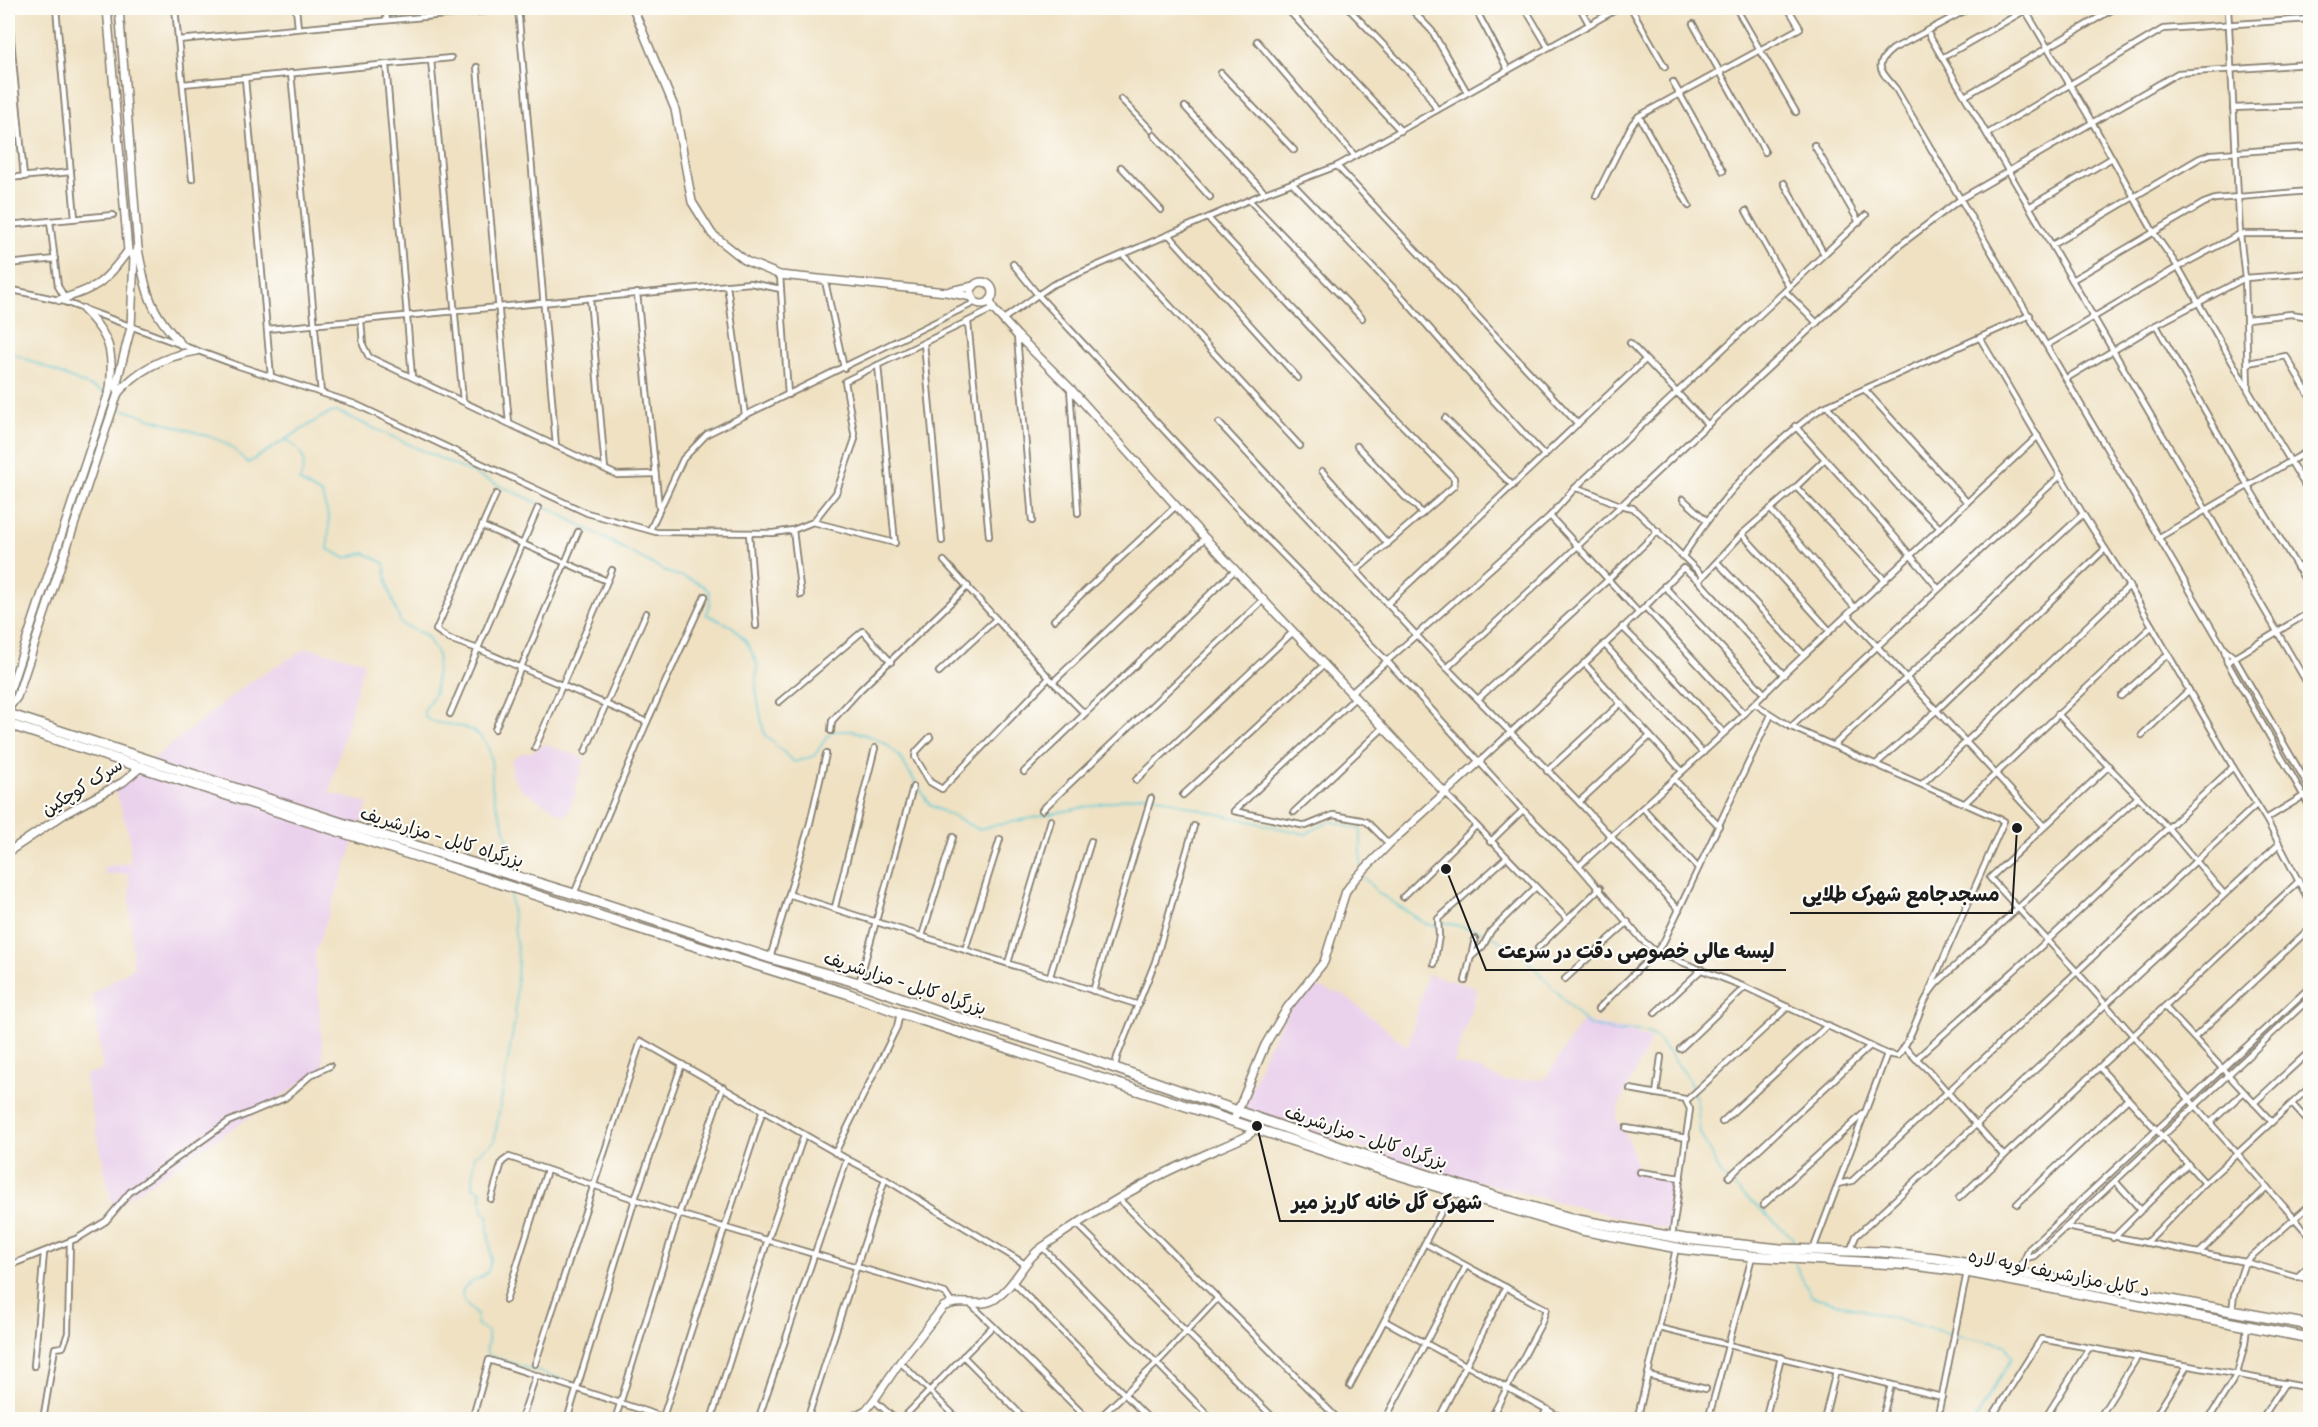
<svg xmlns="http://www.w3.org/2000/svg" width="2318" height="1427" font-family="Pangolin,'Playpen Sans Arabic',sans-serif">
<rect width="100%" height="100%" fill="#fdfcf7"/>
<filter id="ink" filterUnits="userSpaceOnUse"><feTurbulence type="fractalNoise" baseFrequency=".0167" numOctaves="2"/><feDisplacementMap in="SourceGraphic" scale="12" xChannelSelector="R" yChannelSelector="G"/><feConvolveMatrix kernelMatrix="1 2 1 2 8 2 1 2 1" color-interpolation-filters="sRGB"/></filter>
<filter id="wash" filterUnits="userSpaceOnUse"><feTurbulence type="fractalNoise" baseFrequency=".008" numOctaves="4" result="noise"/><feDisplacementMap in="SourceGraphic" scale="24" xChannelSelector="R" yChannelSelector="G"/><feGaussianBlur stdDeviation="1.35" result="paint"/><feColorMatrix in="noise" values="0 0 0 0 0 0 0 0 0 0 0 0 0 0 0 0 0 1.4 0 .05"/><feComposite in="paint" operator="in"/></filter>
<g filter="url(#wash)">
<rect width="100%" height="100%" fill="#efe1c2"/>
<g fill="#ead1ec">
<path d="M307,648L364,661L329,793L368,803L315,953L324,1071L312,1076L113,1208L84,1075L103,1070L92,994L133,968L129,874H104V867L130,863V838L115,789L247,684Z"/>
<path d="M545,744L585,759L575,786L576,792L566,817L522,789L513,778L511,760L522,753L532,752Z"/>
<path d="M1427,974L1478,988L1454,1064L1473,1067L1504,1081L1545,1079L1582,1021L1625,1030L1651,1039L1620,1103L1616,1119L1630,1143L1638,1174L1678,1178L1670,1230L1424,1168L1244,1109L1266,1049L1292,1005L1312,986L1344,995L1408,1047Z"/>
</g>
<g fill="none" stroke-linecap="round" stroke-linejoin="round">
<g stroke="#5dc8d6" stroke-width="1.5">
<path d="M8,351L105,393"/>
<path d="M118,408L217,439L230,446L248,463L317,420L329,413L338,412L545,506L669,573C684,577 698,580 709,591L710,604L706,614L733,627L748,644L757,663L756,690L763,729L766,736L794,762L814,756L827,737L834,731H853L872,737L886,744L899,756L930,805L978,829L1149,794L1201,810L1305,834L1331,821L1361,830V866"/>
<path d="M286,439C303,451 309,462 299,481L322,495L329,519L328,549L345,558L365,553L384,563L388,587L401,624L426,635L438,655L435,692L424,711L425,717C439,728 460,721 476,733C498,749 489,771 493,793C496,807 503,820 506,833C509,845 508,858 509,870"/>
<path d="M1365,878L1377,892L1426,924L1435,926L1442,922L1487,933"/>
<path d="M510,893L518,958L515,1019L494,1142L474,1156L473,1187L481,1191L483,1212L489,1216C484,1230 497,1259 487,1272C481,1280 464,1282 462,1293C461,1302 472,1309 477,1316V1324L488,1332C490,1341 485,1347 487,1355L573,1383"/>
<path d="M1491,935L1525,958L1588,1025L1617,1032L1630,1030L1645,1032L1656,1037L1687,1076L1697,1101L1700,1133L1722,1176L1792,1237L1793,1244"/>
<path d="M1795,1264L1811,1296L1951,1334"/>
<path d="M1956,1335L2005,1345L2012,1357L1975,1420"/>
</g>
</g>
</g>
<g filter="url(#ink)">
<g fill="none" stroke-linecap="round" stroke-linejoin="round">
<defs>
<g id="street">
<path d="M8,8L24,177"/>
<path d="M56,8L75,218"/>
<path d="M175,8L192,179"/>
<path d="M296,8L298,28"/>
<path d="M385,8L387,20"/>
<path d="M518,8L556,446"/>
<path d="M1348,8L1422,85L1437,110"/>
<path d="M1410,8L1432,31L1467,92"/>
<path d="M1475,8L1508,70"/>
<path d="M1525,8L1548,47"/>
<path d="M1580,8L1589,24"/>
<path d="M1631,8L1665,67"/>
<path d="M1736,8L1796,112"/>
<path d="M1970,8L1893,49C1871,66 1882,71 1896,89L2224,649L2227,662L2310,807"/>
<path d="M2024,8L2092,122L2154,233L2178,267L2247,388"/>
<path d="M2228,8L2240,234L2245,278L2248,390L2310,494"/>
<path d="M1289,11L1401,131"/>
<path d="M1693,24L1765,152"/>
<path d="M1929,35L2310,688"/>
<path d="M178,40L519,8"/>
<path d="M1257,41L1355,156"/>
<path d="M1942,58L2029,8"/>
<path d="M431,60L463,401"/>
<path d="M386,64L412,377"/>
<path d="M477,67L509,423"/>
<path d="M291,73L321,393"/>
<path d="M1221,73L1294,150"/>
<path d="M245,78L271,377"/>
<path d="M1673,82L1723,171"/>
<path d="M183,84L451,58"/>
<path d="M1965,96L2115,8"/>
<path d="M1121,99L1151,130"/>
<path d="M1185,107L1265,193"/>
<path d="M2233,108L2310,105"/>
<path d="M1639,116L1689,206"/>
<path d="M1987,134L2163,29L2310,19"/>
<path d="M1154,135L1210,197"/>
<path d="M1814,145L1859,222"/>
<path d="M1337,166L1578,424"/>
<path d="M1121,167L1161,210"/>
<path d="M8,178L71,172"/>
<path d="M1292,183L1403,298L1491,398L1545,456"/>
<path d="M1784,183L1824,254"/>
<path d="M1596,196L1632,124L1639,116L1800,28L1788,8"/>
<path d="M1250,201L1362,318"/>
<path d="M2029,207L2112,158"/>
<path d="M1746,211L1789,287"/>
<path d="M1208,218L1397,420L1454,478V486L1357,570"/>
<path d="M50,221L58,286L65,298"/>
<path d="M8,225L113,215"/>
<path d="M1169,235L1298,378"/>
<path d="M2052,245L2200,158L2211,154L2310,147"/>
<path d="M1123,255L1300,446"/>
<path d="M8,264L55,259"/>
<path d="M1013,264L1038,295L1231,502L1387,661L1523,810L1579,866L1642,940L1656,952L1745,987L1887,1054L1898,1056C1916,1034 1918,1003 1938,982L2138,797"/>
<path d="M780,275L788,395"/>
<path d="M2072,280L2204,203L2215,199L2310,191"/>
<path d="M825,281L844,368"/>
<path d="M727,285L745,415"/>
<path d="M8,289L59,300L239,366L355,404L587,513L656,532L773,533L793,530L813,522L836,493L855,439L845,381L993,309"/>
<path d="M1785,291L1817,323"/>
<path d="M637,293L659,507"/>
<path d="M590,298L605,469"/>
<path d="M2247,319L2291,314L2310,317"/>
<path d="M361,320L363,345L369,357L617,475L655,474"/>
<path d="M1002,320L1052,285L1265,193L1337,166L1619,8"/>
<path d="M968,322L989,536"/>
<path d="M2156,325L2248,486L2310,588"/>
<path d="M268,329L750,283L781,289"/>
<path d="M1017,336L1032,521"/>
<path d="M1980,338L2083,514L2129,586L2233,767L2266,819L2310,903"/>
<path d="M924,343L942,541"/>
<path d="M1630,343L1708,425"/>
<path d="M2047,345L2178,267L2240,234H2310"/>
<path d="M2248,363L2286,356L2310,397"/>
<path d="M2067,378L2156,325L2245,278L2310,273"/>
<path d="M1070,388L1078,513"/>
<path d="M1865,390L1967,502"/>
<path d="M1827,406L1906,495L1940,528"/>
<path d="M1445,418L1513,486"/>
<path d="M1219,423L1447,668L1579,802L1679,910"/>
<path d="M1795,426L1884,524L1938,588"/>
<path d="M1357,446L1405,497L1416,506L1422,514"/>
<path d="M1322,471L1388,544"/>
<path d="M1796,487L1885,580"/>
<path d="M1575,488C1596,492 1612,505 1633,508L1703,576"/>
<path d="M496,494L436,630L449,639L478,649L647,722"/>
<path d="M1683,499L1706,520"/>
<path d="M1770,509L1855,608"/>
<path d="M1550,516L1638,612"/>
<path d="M813,522L895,543L878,365"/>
<path d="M482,526L607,581"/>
<path d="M650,530L683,459L707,434L976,302"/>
<path d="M793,530L801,595"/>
<path d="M749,533L756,626"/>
<path d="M1742,534L1830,631"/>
<path d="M2158,538L2310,450"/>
<path d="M1683,556C1720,499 1766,447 1822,408L2030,315"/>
<path d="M944,561L1053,682L1084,713"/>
<path d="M1717,562L1804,655"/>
<path d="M2297,568L2310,561"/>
<path d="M1699,581L1742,534L1796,487L1824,460"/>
<path d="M1664,586L1765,694"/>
<path d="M1387,604L1645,360"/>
<path d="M1645,607L1744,714"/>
<path d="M1848,615L2044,826"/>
<path d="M1054,620L1176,506"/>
<path d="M1622,627L1674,678L1724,733"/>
<path d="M1604,644L1703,753"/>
<path d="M2224,649L2234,657L2310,789"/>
<path d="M2227,662L2310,612"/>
<path d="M1584,663L1682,771"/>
<path d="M1447,668L1900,245L1962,198L2178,73L2310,64"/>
<path d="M939,672L996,619"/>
<path d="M1053,682L1205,538"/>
<path d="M1351,693L1550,516L1575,488L1866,215"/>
<path d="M2121,696L2168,654"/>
<path d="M1355,698L1234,811L1306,826L1333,815L1361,820L1367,822L1389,844"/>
<path d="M1478,699L1609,579L1658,531"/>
<path d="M779,702L863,631L891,662"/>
<path d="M1755,704L1791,727L2004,821L1930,989"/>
<path d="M450,714L538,508"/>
<path d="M2058,714L2168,828L2224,894"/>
<path d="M1791,727L2061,475"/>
<path d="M495,729L578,532"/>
<path d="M831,731L832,721L860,690L968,586"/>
<path d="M2142,735L2189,690"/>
<path d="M930,737L916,752L915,757L930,782L942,789L1049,678"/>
<path d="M1834,745L2083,514"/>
<path d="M535,748L612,570"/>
<path d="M585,752L646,613"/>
<path d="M1480,761L1645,607L1683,568L1699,581L1784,675"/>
<path d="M1876,764L1937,710L2105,549"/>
<path d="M2109,766L1990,878L2077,972L2310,1236"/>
<path d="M1547,771L1621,703"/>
<path d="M1024,772L1235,570"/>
<path d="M1674,779L1719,826"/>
<path d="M1136,780L1293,632"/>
<path d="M1923,783L2129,586"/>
<path d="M1445,793L1568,920"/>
<path d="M1183,795L1325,664"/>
<path d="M1579,802L1650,736"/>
<path d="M1965,803L2152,626"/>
<path d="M1643,808L1698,868"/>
<path d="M1042,810L1263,600"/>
<path d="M1294,812L1382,729"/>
<path d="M2266,819L2310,792"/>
<path d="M1490,842L1523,810"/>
<path d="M1579,866L1733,725L1786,672L2038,436"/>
<path d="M574,894L647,722L705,596"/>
<path d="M791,895L1139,1005"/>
<path d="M1403,897L1476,826"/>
<path d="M835,907L875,748"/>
<path d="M922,936L953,837"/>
<path d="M1538,948L1600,888"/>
<path d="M965,950L1000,839"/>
<path d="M1471,957L1483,946L1491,931L1536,887"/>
<path d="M770,958L810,823L826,754"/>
<path d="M1008,963L1051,820"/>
<path d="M1434,964L1439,936L1438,919L1507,857"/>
<path d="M1050,976L1091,841"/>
<path d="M1565,979L1628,922"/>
<path d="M1465,981L1475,939"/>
<path d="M859,983L913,787"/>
<path d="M1093,991L1151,798"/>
<path d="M2165,1007L2272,1122"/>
<path d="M1598,1009L1656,952L1664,941L1771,715"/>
<path d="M1655,1013L1702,969"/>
<path d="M2194,1038L2310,928"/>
<path d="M1905,1048L1928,1070L2004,1156"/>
<path d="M1680,1049L1745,987"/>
<path d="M1916,1059L2047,941L2233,767"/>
<path d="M1115,1067L1117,1057L1155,962L1194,826"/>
<path d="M2100,1068L2205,1183"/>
<path d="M1630,1089L1685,1099L1690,1109L1672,1237"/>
<path d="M1656,1094L1661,1057"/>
<path d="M1687,1100L1788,1007"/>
<path d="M2254,1103L2310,1051"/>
<path d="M2292,1104L2310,1124"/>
<path d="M1722,1122L1828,1025"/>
<path d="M2210,1123L2244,1092"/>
<path d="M1626,1128L1687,1138"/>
<path d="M835,1153L897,1027L900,1013"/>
<path d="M1640,1172L1681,1178"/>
<path d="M1729,1177L1870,1046"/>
<path d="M2115,1181L2140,1209"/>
<path d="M1838,1184L1852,1181L2256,805"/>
<path d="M1959,1198L2299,881"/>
<path d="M491,1199L502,1162L509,1157L679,1214L945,1293L951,1302"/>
<path d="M1119,1199L1339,1420"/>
<path d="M2017,1204L2128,1099"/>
<path d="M1763,1205L1863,1114"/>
<path d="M1078,1225L1276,1420"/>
<path d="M2066,1227L2245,1262L2310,1280"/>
<path d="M2113,1238L2188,1164"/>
<path d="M2146,1243L2205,1183L2310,1087"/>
<path d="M1426,1244L1546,1309L1542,1322L1490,1420"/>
<path d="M1042,1247L1213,1420"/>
<path d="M1813,1250L1887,1054"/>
<path d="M1850,1251L1856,1236L2279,844"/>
<path d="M2199,1253L2267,1187"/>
<path d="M2026,1258L2034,1256L2066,1227L2310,998"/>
<path d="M8,1266L78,1238L106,1221L130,1192L228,1122L285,1098L311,1075L330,1066"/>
<path d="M2018,1274L2029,1249L2310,987"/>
<path d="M2297,1277L2310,1265"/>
<path d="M1014,1283L1150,1420"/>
<path d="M506,1300L547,1170"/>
<path d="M971,1304L1089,1420"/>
<path d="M2232,1311L2234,1295L2245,1262L2310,1205"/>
<path d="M1385,1321L1566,1420"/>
<path d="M1659,1328L1942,1397"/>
<path d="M963,1356L1026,1420"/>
<path d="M900,1362L959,1420"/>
<path d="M535,1364L641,1041L847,1159L885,1179L1025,1264"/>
<path d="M34,1366L44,1253"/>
<path d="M1648,1375L1706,1389"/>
<path d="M1350,1386L1452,1191"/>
<path d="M874,1400L896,1420"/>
<path d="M43,1420L55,1348L63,1347L68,1333L70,1241"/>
<path d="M472,1420L489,1360L672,1420"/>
<path d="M521,1420L536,1375"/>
<path d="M567,1420L635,1199L682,1064"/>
<path d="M615,1420L679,1214L723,1087"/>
<path d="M662,1420L763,1110"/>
<path d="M711,1420L768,1239L804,1135"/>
<path d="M758,1420L847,1159"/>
<path d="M807,1420L885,1179"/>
<path d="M901,1420L993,1326"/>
<path d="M1097,1420L1157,1363L1218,1298"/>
<path d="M1385,1420L1466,1266"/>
<path d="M1438,1420L1506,1287"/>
<path d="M1541,1420L1547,1409"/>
<path d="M1637,1420L1659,1328L1676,1248"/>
<path d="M1708,1420L1752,1257"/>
<path d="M1765,1420L1781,1357"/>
<path d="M1824,1420L1836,1371"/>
<path d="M1882,1420L1891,1385"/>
<path d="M1937,1420L1967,1272"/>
<path d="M1990,1420L2041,1339L2310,1388"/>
<path d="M2044,1420L2089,1348"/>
<path d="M2098,1420L2138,1356"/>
<path d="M2153,1420L2187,1366"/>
<path d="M2208,1420L2237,1374L2245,1344L2247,1326"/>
<path d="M2261,1420L2285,1383"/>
</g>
<g id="secondary">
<path d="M107,8L128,251L134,257"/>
<path d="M633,8L675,109L692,202L712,234L746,261L780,275L946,292L972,297"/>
<path d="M138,249C147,295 149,310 182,345"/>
<circle cx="982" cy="293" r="11"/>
<path d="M950,291L974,286"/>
<path d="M59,300C99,287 103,284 128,251"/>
<path d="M990,300L993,309L1017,335L1070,388L1205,538L1445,793"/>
<path d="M83,309C110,336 114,351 110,389"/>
<path d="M118,393C138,369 167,356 196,351"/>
<path d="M9,704V693L110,389L117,382"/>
<path d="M8,709L17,697L118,393L117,382L131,327L134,257L138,249L119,8"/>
<path d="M8,852L66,813L123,782L142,766"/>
<path d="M1233,1122L1265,1045L1287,1008L1324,962L1346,891L1355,879L1389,844L1480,761"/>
<path d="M847,1420L866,1410L874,1400L900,1362L943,1307C960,1297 979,1309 995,1299C1016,1285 1023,1260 1044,1246C1078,1222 1116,1199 1153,1179C1183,1163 1214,1151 1245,1137L1251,1133L1257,1118"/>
</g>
<g id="highway">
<path d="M8,714L354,827L574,894L770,958L859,983L953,1016L1061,1049L1340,1147L1496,1197L1578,1220L1685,1239L1780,1249L1881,1252L1936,1258L2310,1325"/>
<path d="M8,724L625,924L849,994L900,1013L1386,1171L1582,1230L1683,1249L1752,1256L1914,1265L1967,1272L2310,1338"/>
</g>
</defs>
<use href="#street" stroke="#867e6f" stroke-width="8"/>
<use href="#secondary" stroke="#867e6f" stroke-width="10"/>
<use href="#highway" stroke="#867e6f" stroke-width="12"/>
<use href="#street" stroke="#fff" stroke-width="4.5"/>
<use href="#secondary" stroke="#fff" stroke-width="7"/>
<use href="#highway" stroke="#fff" stroke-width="9"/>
</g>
</g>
<g text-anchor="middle" stroke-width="4.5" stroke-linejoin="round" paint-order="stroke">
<g font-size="18" fill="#1c1c1c" stroke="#fdfcf7">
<text transform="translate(82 787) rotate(-32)" y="6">سرک کوچکین</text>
<text transform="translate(442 837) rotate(17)" y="6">بزرگراه کابل - مزارشریف</text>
<text transform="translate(905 983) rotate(18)" y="6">بزرگراه کابل - مزارشریف</text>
<text transform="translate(1366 1137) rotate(18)" y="6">بزرگراه کابل - مزارشریف</text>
<text transform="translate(2059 1273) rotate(11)" y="6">د کابل مزارشریف لویه لاره</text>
</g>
</g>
<path fill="none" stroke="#1c1c1c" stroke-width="2" d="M2017 828L2012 913H1790M1446 869L1486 970H1786M1257 1126L1280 1221H1494"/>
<g fill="#1c1c1c" stroke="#fdfcf7" stroke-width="2">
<circle cx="2017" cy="828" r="6"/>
<circle cx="1446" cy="869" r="6"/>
<circle cx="1257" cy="1126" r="6"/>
</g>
<g font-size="20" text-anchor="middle" font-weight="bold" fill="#1c1c1c" stroke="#fdfcf7" stroke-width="4.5" stroke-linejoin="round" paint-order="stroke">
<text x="1901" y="901">مسجدجامع شهرک طلایی</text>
<text x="1636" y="958">لیسه عالی خصوصی دقت در سرعت</text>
<text x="1387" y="1209">شهرک گل خانه کاریز میر</text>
</g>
<rect width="2318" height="1427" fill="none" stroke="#fdfcf7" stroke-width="30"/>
</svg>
